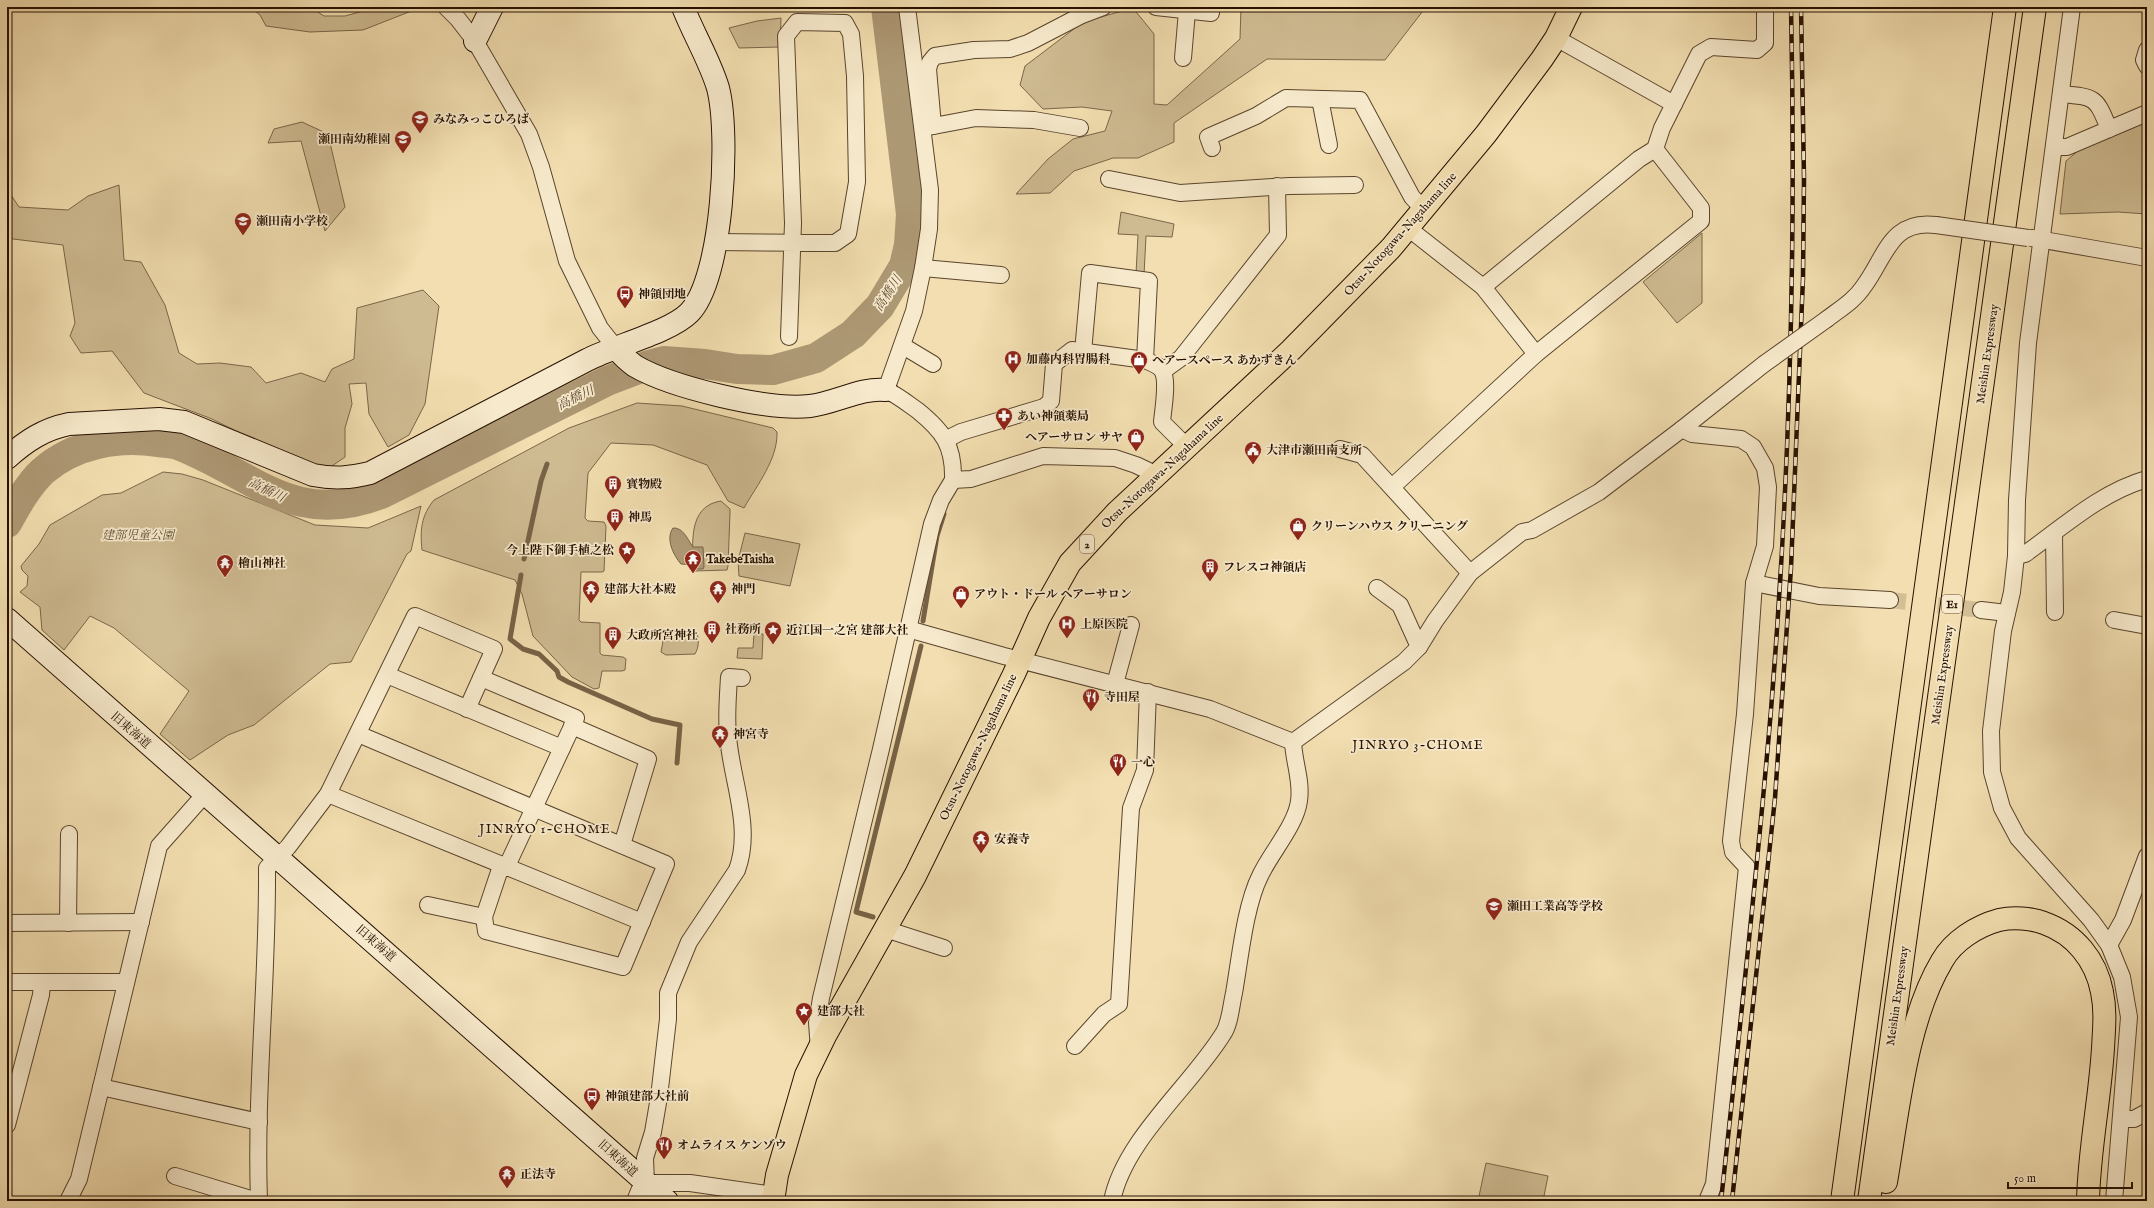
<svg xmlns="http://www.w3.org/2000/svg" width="2154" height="1208" font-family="'IM FELL English','Noto Serif JP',serif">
<rect width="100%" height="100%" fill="#f2deb0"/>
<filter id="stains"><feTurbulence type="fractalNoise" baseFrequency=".005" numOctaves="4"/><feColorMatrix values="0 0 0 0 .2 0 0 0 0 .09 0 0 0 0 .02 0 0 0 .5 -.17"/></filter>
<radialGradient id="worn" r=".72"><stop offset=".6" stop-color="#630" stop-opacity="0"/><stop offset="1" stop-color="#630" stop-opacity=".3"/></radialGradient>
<g fill="#cfbb92" stroke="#7a6649">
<path d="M250,7H310L324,16H345L378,7H413L414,10L363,30L310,32L266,26L260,15Z"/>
<path d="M1241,7H1426L1385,60L1267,59L1174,123V142L1138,158H1113L1074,171L1050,193L1016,194L1048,159L1073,139L1105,131L1112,111L1082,107L1043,109L1020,85L1025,66L1083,22L1133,8L1154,34V104L1167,105L1240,39Z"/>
<path d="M781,18L780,47L739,48L729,28L757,21Z"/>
<path d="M2147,120V214L2118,212L2060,214L2066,161L2079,150Z"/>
<path d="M302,122L328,134L345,207L325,231L301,141L268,143L274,129Z"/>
<path d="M119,185L124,260L141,262L165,305L179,353L197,364L220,363L251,367L266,383L301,373L325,382L332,369L354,359L357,308L423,290L439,306L425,404L409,435L388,447L369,414L366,383L349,384L352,404L345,428V457L329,468L306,466L212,419L144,393L112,351L81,353L70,336L75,323L63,245L13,239L7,237V189L19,207L68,210L88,196Z"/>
<path d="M1121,212L1174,224L1172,237L1146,236L1144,275L1136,274L1138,235L1118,234Z"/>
<path d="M1702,233V303L1677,323L1643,282Z"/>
<path d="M637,403L682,406L773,428L777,432C778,459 757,485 744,508L728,501L707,465L653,445L611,443L588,473L585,518L588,521L604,522L606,526L604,571L602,572H581L579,620L581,622L600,623V653L602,655L623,657L626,659L625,670L622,671H602L599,688L594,689L572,677L533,636L522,594L515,580L422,550C420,530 421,516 434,500L569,428Z"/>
<path d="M163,472L182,474L203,480L315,525L368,528L421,506L411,551L407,554L351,662L330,664L254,725L228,735L190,760L160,734L189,691L114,628L90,616L64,650L42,630L40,607L20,592L27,586L28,576L22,570L21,566L39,544L50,525L102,495L121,493Z"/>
<path d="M721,501L730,509V513L728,566L727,570L695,571L693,570C693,545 687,506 721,501Z"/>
<path d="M745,533L800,544L790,586L739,576L738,561Z"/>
<path d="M688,632L697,633C699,640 699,647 695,654L666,655L661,652L663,641L669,637Z"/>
<path d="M754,634H763L762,659L737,658L738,648H753Z"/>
<path d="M1486,1163L1548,1176L1543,1201H1478Z"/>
</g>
<path fill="#ad9874" stroke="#776246" d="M673,528C683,527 688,540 693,547H703L704,567L703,569H696L694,565L681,564C674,556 665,539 673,528Z"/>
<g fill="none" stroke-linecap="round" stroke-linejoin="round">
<g stroke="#776246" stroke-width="5">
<path d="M524,559L541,481L547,464"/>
<path d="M521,575L510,639L523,649L539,654L557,671L559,677L568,682L652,719L680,725L677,763"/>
<path d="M923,621L937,536L944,514"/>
<path d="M873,917L856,912L921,646"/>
</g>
<path stroke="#ad9874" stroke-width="30" d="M7,523C17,505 28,485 43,471C74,444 118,436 157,442C164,443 172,443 178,445C253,474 293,528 381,494L607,381L649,365L664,361L705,364L737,369L773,370L816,358L853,334L880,306L904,266L909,245L911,214L886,7"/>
<path stroke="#d3bf96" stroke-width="16" stroke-dasharray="16 8" stroke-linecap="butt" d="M1890,600L1981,610"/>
<defs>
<g id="street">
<path d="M446,7L458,19L475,41L529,134L541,167L567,261L600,328L615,347"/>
<path d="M907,7L930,190L929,229L923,268L914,311L886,390C897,395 907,403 917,410C943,431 954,445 953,480L971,479L1043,456L1115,458L1136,465L1157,475"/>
<path d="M1156,7L1211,13"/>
<path d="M2072,7L2028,343L2017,500L2016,556L2012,592L2003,631L1991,731L1992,772L2002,808L2018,838L2091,920L2109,945L2122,977L2129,1017L2114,1201"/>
<path d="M1556,38L1674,104"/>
<path d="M2147,50L2144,60L2147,66"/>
<path d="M1183,58L1187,11"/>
<path d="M2061,94C2096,97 2096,97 2109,129"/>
<path d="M1320,99L1329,145"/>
<path d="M933,126L928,69L930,62L935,56L974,50L1010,49L1028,43L1082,15L1103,7"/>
<path d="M923,128L976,118L1034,120L1080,128"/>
<path d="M2054,147H2067L2147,113"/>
<path d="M1212,148L1208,137L1256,116L1286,98L1360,100L1412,197L1424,210"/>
<path d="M1109,179L1180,193L1289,186L1355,185"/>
<path d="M1408,228L1483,287L1536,354"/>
<path d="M2032,238L2147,258"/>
<path d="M715,242L835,243L848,234L857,182L855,76L851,34L845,23L797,22L786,36L793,223L789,337"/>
<path d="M923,268L1001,275"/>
<path d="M1483,287L1639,159L1655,149L1662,128L1699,54L1711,47L1757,50L1765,43V7"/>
<path d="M1827,319C1840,309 1855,300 1864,286C1886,256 1891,219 1936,225"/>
<path d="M903,346L933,364"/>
<path d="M1083,352L1090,273L1149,281L1145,360"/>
<path d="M1163,371L1181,358L1278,235L1277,186"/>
<path d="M1682,429L1692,434L1741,439L1753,447L1765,468L1768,487L1765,546L1754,583L1745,714L1731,841L1733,852L1747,867L1714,1184L1707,1201"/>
<path d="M947,439L961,432L1044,407L1051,401L1054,364L1072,350L1145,360C1151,363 1160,365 1163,372C1168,383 1163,410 1162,422L1187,447"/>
<path d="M1340,449L1362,455L1470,573"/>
<path d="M1392,487L1536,354L1701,221V208L1655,149"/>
<path d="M2054,534L2055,612"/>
<path d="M2016,556L2025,554C2063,527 2101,492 2147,479"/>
<path d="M1754,583L1819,596L1890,600"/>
<path d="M1377,588L1400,605L1419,647"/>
<path d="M1981,610L2007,613"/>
<path d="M2114,620L2147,626"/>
<path d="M908,629L1004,656L1210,709L1293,742"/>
<path d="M387,675L562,748"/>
<path d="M481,678L576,718L506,868"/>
<path d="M1115,684L1131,625"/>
<path d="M572,726L648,759L622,845"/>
<path d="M358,734L666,864L623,967L486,931L484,917L501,866"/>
<path d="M1293,742L1404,662L1419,647L1435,621L1470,573L1522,532L1532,530L1599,492L1682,429L1764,364"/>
<path d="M328,794L642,922"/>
<path d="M428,905L484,917"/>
<path d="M7,923L141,922"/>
<path d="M68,923L69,834"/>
<path d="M885,929L944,948"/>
<path d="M2109,945L2123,920L2147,856"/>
<path d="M7,982H126"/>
<path d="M1075,1046L1104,1014L1119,1004L1131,808L1145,770L1148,692"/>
<path d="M819,1049L817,1023L821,998L881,749L932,524L941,500L953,480"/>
<path d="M101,1087L259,1122"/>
<path d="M2123,1119H2134L2147,1112"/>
<path d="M7,1125L41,995L42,982"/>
<path d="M175,1176L257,1201"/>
<path d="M646,1183H690L774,1195"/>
<path d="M68,1201L79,1179L159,846L205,794"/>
<path d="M259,1201C255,1090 268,979 267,868L288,847L328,794L415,616L494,649L467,709"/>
<path d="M635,1201L639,1191L646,1183L645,1158L653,1132L659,1097L668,1019V993L689,942L737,870C753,827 731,779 728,736C726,716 728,696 729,677L742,678"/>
<path d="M1112,1201C1124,1140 1190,1087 1223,1034C1230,1024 1231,1006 1234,993C1240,959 1245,906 1260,876C1270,854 1296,825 1299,801C1302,781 1294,763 1293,742"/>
</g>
<g id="secondary">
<path d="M475,41L492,7"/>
<path d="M615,347C621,354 628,361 635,366C671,387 768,411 810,406C836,403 861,387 886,390"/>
<path d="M7,458C26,441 44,429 69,424L159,419L184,422L313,475C334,479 350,478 370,473C442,436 515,397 587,360C614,346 670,332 689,313C723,279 730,134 718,88C710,61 693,33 683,7"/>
<path d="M7,619L667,1201"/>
</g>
<path id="primary" d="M773,1201L777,1175L806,1075L826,1034L915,876L1014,674L1039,618L1070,563L1117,512L1291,350L1391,248L1486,134L1542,59L1556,38L1571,7"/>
<g id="highway">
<path d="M1886,1182C1898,1113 1906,1021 1942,961C1953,941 1977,926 1999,920C2013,917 2031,918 2044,923C2075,934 2096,960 2102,992C2106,1011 2104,1029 2103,1048C2100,1099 2089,1150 2088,1201"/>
<path d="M1842,1201L2005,7"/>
<path d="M1869,1201L2035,7"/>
</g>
</defs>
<use href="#street" stroke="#59442c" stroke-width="18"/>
<use href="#secondary" stroke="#261000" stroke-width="24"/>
<use href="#primary" stroke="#261000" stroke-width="24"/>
<use href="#highway" stroke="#261000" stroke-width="24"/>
<use href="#street" stroke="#f7eacc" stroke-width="16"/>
<use href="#secondary" stroke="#f7eacc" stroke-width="22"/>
<use href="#primary" stroke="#f2deb0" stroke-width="22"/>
<use href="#highway" stroke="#f2deb0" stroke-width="22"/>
<defs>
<g id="rail">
<path d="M1721,1201C1739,1038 1757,874 1771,710C1790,477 1796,241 1791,7"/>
<path d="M1732,1201L1775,798L1791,568L1803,278L1804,178L1801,7"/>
</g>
</defs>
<use href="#rail" stroke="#261000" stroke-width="4.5"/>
<use href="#rail" stroke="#f7eacc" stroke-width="3" stroke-dasharray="9" stroke-linecap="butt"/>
<defs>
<g id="street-bridge">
<path d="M1936,225L2028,238"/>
<path d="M1764,364L1827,319"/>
</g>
</defs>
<use href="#street-bridge" stroke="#59442c" stroke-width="18" stroke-linecap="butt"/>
<use href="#street-bridge" stroke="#f7eacc" stroke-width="16"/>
</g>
<defs>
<symbol id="school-pin" viewBox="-11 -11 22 30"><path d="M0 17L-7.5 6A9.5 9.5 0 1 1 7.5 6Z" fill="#8f2418" stroke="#f7eacc"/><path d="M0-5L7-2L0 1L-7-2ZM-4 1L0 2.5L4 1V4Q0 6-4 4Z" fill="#fff"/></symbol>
<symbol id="bus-pin" viewBox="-11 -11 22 30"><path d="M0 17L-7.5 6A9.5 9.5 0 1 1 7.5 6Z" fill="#8f2418" stroke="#f7eacc"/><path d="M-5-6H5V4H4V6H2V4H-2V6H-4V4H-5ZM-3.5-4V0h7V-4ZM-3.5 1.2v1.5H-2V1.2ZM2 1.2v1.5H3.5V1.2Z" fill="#fff"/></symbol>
<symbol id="hospital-pin" viewBox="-11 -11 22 30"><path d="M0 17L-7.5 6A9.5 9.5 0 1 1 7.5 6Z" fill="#8f2418" stroke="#f7eacc"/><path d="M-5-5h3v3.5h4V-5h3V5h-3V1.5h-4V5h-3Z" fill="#fff"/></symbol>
<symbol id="shop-pin" viewBox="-11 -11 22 30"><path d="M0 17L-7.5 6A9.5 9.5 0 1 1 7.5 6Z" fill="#8f2418" stroke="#f7eacc"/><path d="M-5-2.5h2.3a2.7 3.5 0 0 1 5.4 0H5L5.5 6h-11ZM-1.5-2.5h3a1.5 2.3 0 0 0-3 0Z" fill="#fff"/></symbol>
<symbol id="pharmacy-pin" viewBox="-11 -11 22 30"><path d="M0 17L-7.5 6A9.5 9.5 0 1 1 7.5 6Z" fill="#8f2418" stroke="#f7eacc"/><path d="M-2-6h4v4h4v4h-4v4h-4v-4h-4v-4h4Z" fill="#fff"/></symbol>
<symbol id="civic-pin" viewBox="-11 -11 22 30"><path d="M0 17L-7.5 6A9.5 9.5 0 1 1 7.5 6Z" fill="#8f2418" stroke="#f7eacc"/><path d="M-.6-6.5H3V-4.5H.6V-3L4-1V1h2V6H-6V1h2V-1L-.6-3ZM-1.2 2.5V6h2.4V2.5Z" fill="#fff"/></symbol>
<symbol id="building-pin" viewBox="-11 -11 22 30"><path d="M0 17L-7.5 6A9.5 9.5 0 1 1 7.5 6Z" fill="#8f2418" stroke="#f7eacc"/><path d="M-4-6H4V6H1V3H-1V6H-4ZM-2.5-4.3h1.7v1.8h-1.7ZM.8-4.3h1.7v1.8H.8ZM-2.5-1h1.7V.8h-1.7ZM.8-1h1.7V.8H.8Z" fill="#fff"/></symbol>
<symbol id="sight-pin" viewBox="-11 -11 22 30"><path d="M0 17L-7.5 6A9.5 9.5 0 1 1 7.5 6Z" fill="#8f2418" stroke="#f7eacc"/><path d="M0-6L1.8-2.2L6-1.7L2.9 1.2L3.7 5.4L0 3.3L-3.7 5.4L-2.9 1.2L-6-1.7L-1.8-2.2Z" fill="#fff"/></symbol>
<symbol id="temple-pin" viewBox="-11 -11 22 30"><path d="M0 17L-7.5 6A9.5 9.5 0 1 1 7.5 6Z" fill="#8f2418" stroke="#f7eacc"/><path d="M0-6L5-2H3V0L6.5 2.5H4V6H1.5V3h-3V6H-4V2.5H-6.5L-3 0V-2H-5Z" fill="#fff"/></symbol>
<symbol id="restaurant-pin" viewBox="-11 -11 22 30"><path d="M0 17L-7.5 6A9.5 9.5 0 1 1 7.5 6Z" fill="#8f2418" stroke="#f7eacc"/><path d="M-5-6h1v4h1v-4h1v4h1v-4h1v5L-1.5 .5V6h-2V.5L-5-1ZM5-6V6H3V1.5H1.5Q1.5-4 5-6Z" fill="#fff"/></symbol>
</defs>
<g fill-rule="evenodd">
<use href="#school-pin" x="410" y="109" width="20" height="27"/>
<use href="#school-pin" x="393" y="129" width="20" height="27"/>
<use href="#school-pin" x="233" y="211" width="20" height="27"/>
<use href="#bus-pin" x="615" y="284" width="20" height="27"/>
<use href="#hospital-pin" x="1003" y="349" width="20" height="27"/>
<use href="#shop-pin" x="1129" y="350" width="20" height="27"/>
<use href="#pharmacy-pin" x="994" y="406" width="20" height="27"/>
<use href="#shop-pin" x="1126" y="427" width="20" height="27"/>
<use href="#civic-pin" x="1243" y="440" width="20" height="27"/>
<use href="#building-pin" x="603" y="474" width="20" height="27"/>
<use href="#building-pin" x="605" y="507" width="20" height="27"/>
<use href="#shop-pin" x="1288" y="516" width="20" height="27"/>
<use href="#sight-pin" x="617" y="540" width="20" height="27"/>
<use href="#temple-pin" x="683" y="549" width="20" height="27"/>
<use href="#temple-pin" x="215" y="553" width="20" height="27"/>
<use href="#building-pin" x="1200" y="557" width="20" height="27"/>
<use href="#temple-pin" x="581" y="579" width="20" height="27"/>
<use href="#temple-pin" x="708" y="579" width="20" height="27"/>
<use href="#shop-pin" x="951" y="584" width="20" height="27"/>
<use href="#hospital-pin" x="1057" y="614" width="20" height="27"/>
<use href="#building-pin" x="702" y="619" width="20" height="27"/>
<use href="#sight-pin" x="763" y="620" width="20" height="27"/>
<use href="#building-pin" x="603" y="625" width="20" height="27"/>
<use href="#restaurant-pin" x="1081" y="687" width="20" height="27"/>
<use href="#temple-pin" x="710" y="724" width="20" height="27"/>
<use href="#restaurant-pin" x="1108" y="752" width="20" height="27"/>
<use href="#temple-pin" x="971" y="829" width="20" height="27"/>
<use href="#school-pin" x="1484" y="896" width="20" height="27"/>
<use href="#sight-pin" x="794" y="1001" width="20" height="27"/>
<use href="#bus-pin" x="582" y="1086" width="20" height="27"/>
<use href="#restaurant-pin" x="654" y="1135" width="20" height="27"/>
<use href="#temple-pin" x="497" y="1164" width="20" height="27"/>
</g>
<g text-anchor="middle" stroke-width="3.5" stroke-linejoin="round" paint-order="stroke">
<g fill="#f7eacc" stroke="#65513d" stroke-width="1">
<rect x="1080" y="535" width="14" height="18" rx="3"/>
<rect x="1942" y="595" width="20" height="18" rx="3"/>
</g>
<g font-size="11" font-weight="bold" fill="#261000">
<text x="1087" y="548">2</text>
<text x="1952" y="608">E1</text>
</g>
<g font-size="12" font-weight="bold" fill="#261000" stroke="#f7eacc" text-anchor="start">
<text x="433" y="123">みなみっこひろば</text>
<text x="390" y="143" text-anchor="end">瀬田南幼稚園</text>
<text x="256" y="225">瀬田南小学校</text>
<text x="638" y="298">神領団地</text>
<text x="1026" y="363">加藤内科胃腸科</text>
<text x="1152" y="364">ヘアースペース あかずきん</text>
<text x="1017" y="420">あい神領薬局</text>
<text x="1123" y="441" text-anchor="end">ヘアーサロン サヤ</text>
<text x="1266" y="454">大津市瀬田南支所</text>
<text x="626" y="488">寳物殿</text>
<text x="628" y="521">神馬</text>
<text x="1311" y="530">クリーンハウス クリーニング</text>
<text x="614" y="554" text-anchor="end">今上陛下御手植之松</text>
<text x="706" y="563">TakebeTaisha</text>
<text x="238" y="567">檜山神社</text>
<text x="1223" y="571">フレスコ神領店</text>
<text x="604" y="593">建部大社本殿</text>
<text x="731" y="593">神門</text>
<text x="974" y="598">アウト・ドール ヘアーサロン</text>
<text x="1080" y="628">上原医院</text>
<text x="725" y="633">社務所</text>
<text x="786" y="634">近江国一之宮 建部大社</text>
<text x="626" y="639">大政所宮神社</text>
<text x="1104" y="701">寺田屋</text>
<text x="733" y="738">神宮寺</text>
<text x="1131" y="766">一心</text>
<text x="994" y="843">安養寺</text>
<text x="1507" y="910">瀬田工業高等学校</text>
<text x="817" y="1015">建部大社</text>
<text x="605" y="1100">神領建部大社前</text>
<text x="677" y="1149">オムライス ケンゾウ</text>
<text x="520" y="1178">正法寺</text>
</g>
<g font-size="12" fill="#261000" stroke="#f7eacc">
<text transform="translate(1400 234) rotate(-48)" y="4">Otsu-Notogawa-Nagahama line</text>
<text transform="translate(1987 354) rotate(-82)" y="4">Meishin Expressway</text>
<text transform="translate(1162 471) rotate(-43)" y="4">Otsu-Notogawa-Nagahama line</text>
<text transform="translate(1942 675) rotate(-82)" y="4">Meishin Expressway</text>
<text transform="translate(131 730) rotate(41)" y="4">旧東海道</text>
<text transform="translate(978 747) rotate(-64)" y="4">Otsu-Notogawa-Nagahama line</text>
<text transform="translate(376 943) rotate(41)" y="4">旧東海道</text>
<text transform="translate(1897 996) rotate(-82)" y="4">Meishin Expressway</text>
<text transform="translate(618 1158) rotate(42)" y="4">旧東海道</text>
</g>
<g font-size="12" font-style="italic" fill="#614c33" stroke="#f7eacc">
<text x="138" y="539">建部児童公園</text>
</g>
<g font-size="13" font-style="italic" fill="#634d34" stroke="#f7eacc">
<text transform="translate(887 293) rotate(-57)" y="5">高橋川</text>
<text transform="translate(575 397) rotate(-26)" y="5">高橋川</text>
<text transform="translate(267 489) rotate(26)" y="5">高橋川</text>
</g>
<g font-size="13" letter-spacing="1" fill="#261000" stroke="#f7eacc">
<text x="1418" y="749">JINRYO 3-CHOME</text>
<text x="545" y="833">JINRYO 1-CHOME</text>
</g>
</g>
<rect width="2154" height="1208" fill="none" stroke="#f2deb0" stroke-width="24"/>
<rect x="8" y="8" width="2138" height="1192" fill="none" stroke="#261000" stroke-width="2"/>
<rect x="12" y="12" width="2130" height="1184" fill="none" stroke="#261000"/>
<path d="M2008 1182v6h124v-6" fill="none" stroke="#261000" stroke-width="2"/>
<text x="2014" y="1182" font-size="12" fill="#261000" stroke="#f7eacc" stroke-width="3" paint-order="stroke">50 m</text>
<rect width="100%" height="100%" filter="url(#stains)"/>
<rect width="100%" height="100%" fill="url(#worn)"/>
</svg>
